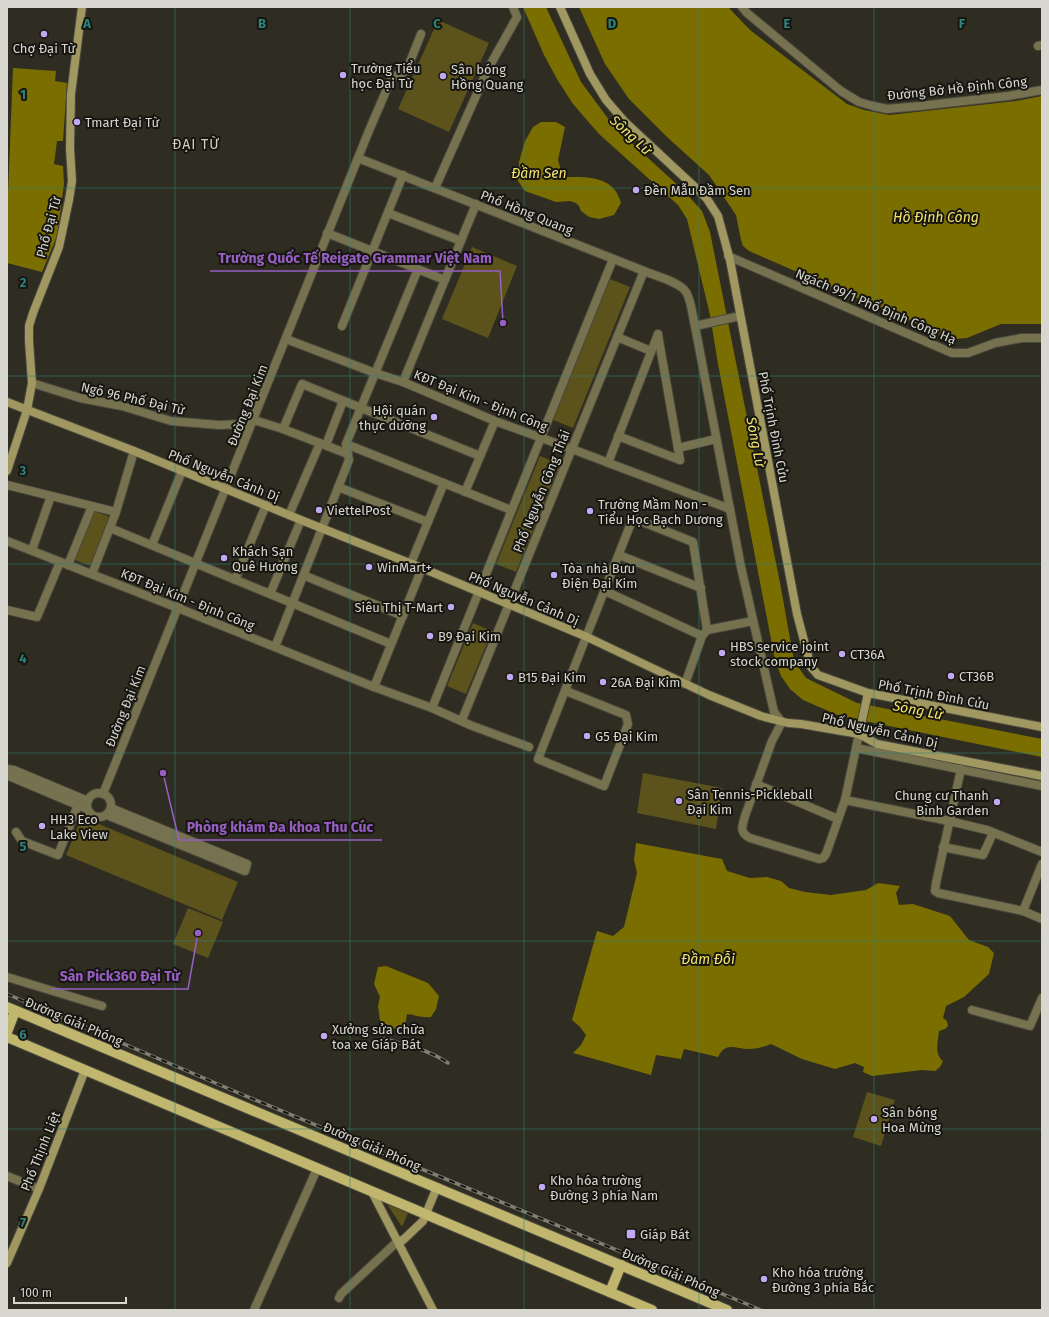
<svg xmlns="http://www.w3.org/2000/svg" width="1049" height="1317" font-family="'Fira Sans',sans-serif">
<rect width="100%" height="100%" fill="#2f2d21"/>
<g fill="#5b531b">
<path d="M438,20L489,43L449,132L398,109Z"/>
<path d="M472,247L517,266L488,338L442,319Z"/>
<path d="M610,279L630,287L573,428L553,420Z"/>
<path d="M540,456L560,464L516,572L496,564Z"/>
<path d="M94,511L110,517L91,566L75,560Z"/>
<path d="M473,623L492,631L466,694L447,686Z"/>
<path d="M643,773L722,788L716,829L637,813Z"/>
<path d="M82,817L238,882L222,920L66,855Z"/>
<path d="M188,908L223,922L208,958L173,944Z"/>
<path d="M867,1092L895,1100L881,1146L853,1137Z"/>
<path d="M387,1204L408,1213L402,1227Z"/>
</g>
<g fill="#7b6e00">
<path d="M523,7H546L581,82L615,128L618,126L628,134L625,137L682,189L702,211L710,232L781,588L794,661L806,678L857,703L1042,739V757L840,716L803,700L790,689L781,676L775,660L718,364L710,315L687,219L678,205L599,134L573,104L557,79L544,55Z"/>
<path d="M579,7H728L750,30L847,104L864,110L889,115L1016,101L1042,96V324H1001L967,338L955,339L938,333L749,251L743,246L741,240L736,215L709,175L667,137L629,99L605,64Z"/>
<path d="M13,68L56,71L55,81L67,83L63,141H57L54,164L63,166L64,184L57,236L42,272L7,263V219Z"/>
<path d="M541,122H556L565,127L558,160L563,177C586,177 614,175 621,203L614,215L599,219L589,217L581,211L579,206L576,203L570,201L556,202L525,191L518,181L519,162L525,141L533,127Z"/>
<path d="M636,843L722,859L727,871L750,878L767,877L781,881L789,888L805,892L831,895L866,890L878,883L900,886L896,893L899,905L913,904L950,916L969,940L988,947L994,953L989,974L964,997L946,1006L943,1018L947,1021L948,1026L945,1029L939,1031C938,1041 934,1054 943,1061L940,1067L935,1071L922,1070L872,1076L863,1072L864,1067L855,1063L835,1069L802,1059L771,1044C764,1047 757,1049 749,1049C735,1049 726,1041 718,1057L684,1049L681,1059L656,1055L651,1075L573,1053L581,1045L586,1035L580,1027L572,1020L597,931L613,936L624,927L637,873L634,860Z"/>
<path d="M386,966L428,983L439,996L436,1009L431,1017C422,1018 416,1015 407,1014L405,1027L402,1029L387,1028L382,1025L380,1020L378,1006L380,997L374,984L378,967Z"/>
</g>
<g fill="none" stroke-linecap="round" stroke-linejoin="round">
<defs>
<g id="street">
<path d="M742,7L747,13L841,91L859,102L873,106L887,109L920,106L1008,96L1042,90"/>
<path d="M1038,46L1042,45"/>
<path d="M358,158L644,271C655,276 680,282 686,292C692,302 692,315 695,326L741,567L774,712L782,722L772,741L745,816C742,827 739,832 750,838L819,859L823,858L826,854L845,800L859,734"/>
<path d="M435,188L488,69L517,17L513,7"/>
<path d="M388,213L461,241"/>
<path d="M327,233L445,280"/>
<path d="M728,256L952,353H968L995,343L1022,338H1042"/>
<path d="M342,326L403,175"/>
<path d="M695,326L740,316"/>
<path d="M658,335L680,460"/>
<path d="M617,337L651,351"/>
<path d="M286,339L375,373L403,382L495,421L572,449L730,509"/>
<path d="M403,382L476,204"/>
<path d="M32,383L80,398L122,406L171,421L219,425L245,424L254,420L283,429L348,454"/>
<path d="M283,429L302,384L480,456"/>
<path d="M618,436L680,460"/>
<path d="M346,444L511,510"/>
<path d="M326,445L343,401"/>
<path d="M678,448L716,439"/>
<path d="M608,463L658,334"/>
<path d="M7,485L116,512"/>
<path d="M338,487L428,522"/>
<path d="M465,492L495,421"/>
<path d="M289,515L320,443"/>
<path d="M110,528L391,644"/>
<path d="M7,541L178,608L374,687L432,708L470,725L529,747"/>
<path d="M152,545L182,471"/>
<path d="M32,550L51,496"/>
<path d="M619,555L701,588"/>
<path d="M411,563L444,483"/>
<path d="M68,565L92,506"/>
<path d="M92,574L116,512L134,451"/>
<path d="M303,575L403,616"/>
<path d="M235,580L266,505"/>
<path d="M605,591L702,636"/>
<path d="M270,594L301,520"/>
<path d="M7,610L37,617L60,562"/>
<path d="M275,647L349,460L346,444L418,269"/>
<path d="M685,684L702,636L707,630L753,621"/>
<path d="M374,687L422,568"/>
<path d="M566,691L626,715L628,724L604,786L538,759L633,518L693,542L707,630"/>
<path d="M432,708L613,259"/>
<path d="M462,720L644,271"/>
<path d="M856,748L1042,786"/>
<path d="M7,769L14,770L88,801"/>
<path d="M961,769L936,883L935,891L938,893L1023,911L1042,919"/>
<path d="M7,773L11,777L87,809"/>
<path d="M756,784L838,819"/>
<circle cx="99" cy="805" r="12"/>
<path d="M103,794L368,133L392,77L406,72L421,34"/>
<path d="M845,800L949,821L987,830L1042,852"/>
<path d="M107,815L245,871L247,864L111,808"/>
<path d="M16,832L22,841L58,855L78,805"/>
<path d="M943,847L983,855L993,833"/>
<path d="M1023,911L1042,864"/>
<path d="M7,977L102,1006"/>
<path d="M972,1010L1030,1026L1042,998"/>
<path d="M7,1176L39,1189"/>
<path d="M339,1298L341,1294L398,1241"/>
<path d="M254,1310L317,1169"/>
</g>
<g id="secondary">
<path d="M560,7L590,74L606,100L625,122L698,190L707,199L718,216L730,260L797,614L811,667L818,675L868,693L1042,727"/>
<path d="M7,402L134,451L301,520L422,568L587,637L709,695L761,716L788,723L801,724L859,734L877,744L1042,776"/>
<path d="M7,471L27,410L32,383L29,341V326L33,313L59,247L69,200L72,181L70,148L71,94L82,7"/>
<path d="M859,734L868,693"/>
<path d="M372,1192L433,1310"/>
<path d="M398,1241L403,1240L423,1221L437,1187"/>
<path d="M7,1263L39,1189L85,1070"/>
</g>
<g id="primary">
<path d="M7,1007L727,1310"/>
<path d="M7,1032L15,1011"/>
<path d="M7,1037L652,1310"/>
<path d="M610,1292L621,1265"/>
</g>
</defs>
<use href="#street" stroke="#4a483d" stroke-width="10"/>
<use href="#secondary" stroke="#4a483d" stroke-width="10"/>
<use href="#primary" stroke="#4a483d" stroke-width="12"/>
<use href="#street" stroke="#76724f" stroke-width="8"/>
<use href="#secondary" stroke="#a09860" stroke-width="8"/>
<use href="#primary" stroke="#c0b66d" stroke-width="10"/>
<defs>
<g id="rail">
<path d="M7,994L241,1094L761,1310"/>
<path d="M384,1039C405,1044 429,1050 448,1063"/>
</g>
</defs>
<use href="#rail" stroke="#807f75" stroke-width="3.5"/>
<use href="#rail" stroke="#161510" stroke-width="2" stroke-dasharray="6" stroke-linecap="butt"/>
</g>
<path fill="none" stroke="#2d847d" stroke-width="1" stroke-opacity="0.55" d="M175,7V1310M350,7V1310M524,7V1310M699,7V1310M874,7V1310M7,188H1042M7,376H1042M7,564H1042M7,753H1042M7,941H1042M7,1129H1042"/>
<g fill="#c0a8f3" stroke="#161510" stroke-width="1.5">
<circle cx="44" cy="34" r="4"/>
<circle cx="343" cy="75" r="4"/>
<circle cx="443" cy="76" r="4"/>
<circle cx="77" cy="122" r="4"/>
<circle cx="636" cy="190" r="4"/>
<circle cx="434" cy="417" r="4"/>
<circle cx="319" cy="510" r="4"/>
<circle cx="590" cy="511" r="4"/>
<circle cx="224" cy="558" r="4"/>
<circle cx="369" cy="567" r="4"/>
<circle cx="554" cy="575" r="4"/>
<circle cx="451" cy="607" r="4"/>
<circle cx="430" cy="636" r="4"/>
<circle cx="722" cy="653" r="4"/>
<circle cx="842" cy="654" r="4"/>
<circle cx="951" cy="676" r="4"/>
<circle cx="510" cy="677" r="4"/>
<circle cx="603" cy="682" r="4"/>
<circle cx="587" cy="736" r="4"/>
<circle cx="679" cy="801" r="4"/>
<circle cx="997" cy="802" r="4"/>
<circle cx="42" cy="826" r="4"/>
<circle cx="324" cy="1036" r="4"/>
<circle cx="874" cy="1119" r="4"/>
<circle cx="542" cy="1187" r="4"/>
<rect x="626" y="1229" width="10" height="10" rx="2"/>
<circle cx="764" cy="1279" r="4"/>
</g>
<g text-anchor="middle" stroke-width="4" stroke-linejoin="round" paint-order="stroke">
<g font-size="13" fill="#d7d6cf" stroke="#161510" text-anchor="start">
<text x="44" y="53" text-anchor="middle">Chợ Đại Từ</text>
<text x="351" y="73">Trường Tiểu<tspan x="351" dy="15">học Đại Từ</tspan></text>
<text x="451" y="74">Sân bóng<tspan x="451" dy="15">Hồng Quang</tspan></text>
<text x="85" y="127">Tmart Đại Từ</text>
<text x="644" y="195">Đền Mẫu Đầm Sen</text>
<text x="426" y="415" text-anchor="end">Hội quán<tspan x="426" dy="15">thực dưỡng</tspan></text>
<text x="598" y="509">Trường Mầm Non -<tspan x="598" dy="15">Tiểu Học Bạch Dương</tspan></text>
<text x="327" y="515">ViettelPost</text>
<text x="232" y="556">Khách Sạn<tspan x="232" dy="15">Quê Hương</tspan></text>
<text x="377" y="572">WinMart+</text>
<text x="562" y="573">Tòa nhà Bưu<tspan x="562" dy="15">Điện Đại Kim</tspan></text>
<text x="443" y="612" text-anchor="end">Siêu Thị T-Mart</text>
<text x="438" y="641">B9 Đại Kim</text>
<text x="730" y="651">HBS service joint<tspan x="730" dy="15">stock company</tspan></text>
<text x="850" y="659">CT36A</text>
<text x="959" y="681">CT36B</text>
<text x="518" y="682">B15 Đại Kim</text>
<text x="611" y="687">26A Đại Kim</text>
<text x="595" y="741">G5 Đại Kim</text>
<text x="687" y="799">Sân Tennis-Pickleball<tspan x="687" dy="15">Đại Kim</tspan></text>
<text x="989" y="800" text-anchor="end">Chung cư Thanh<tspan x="989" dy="15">Bình Garden</tspan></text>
<text x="50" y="824">HH3 Eco<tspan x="50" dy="15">Lake View</tspan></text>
<text x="332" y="1034">Xưởng sửa chữa<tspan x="332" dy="15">toa xe Giáp Bát</tspan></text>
<text x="882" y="1117">Sân bóng<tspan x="882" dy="15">Hoa Mừng</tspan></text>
<text x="550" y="1185">Kho hóa trường<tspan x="550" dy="15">Đường 3 phía Nam</tspan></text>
<text x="640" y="1239">Giáp Bát</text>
<text x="772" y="1277">Kho hóa trường<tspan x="772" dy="15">Đường 3 phía Bắc</tspan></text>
</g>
<g font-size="13" fill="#d7d6cf" stroke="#161510">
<text transform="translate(957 88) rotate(-6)" y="5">Đường Bờ Hồ Định Công</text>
<text transform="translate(527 212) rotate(22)" y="5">Phố Hồng Quang</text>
<text transform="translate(48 227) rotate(-75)" y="5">Phố Đại Từ</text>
<text transform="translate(876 306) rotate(23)" y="5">Ngách 99/1 Phố Định Công Hạ</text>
<text transform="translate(133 398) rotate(13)" y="5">Ngõ 96 Phố Đại Từ</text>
<text transform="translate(481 400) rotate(22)" y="5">KĐT Đại Kim - Định Công</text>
<text transform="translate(247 405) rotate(-68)" y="5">Đường Đại Kim</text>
<text transform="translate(774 427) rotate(79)" y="5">Phố Trịnh Đình Cửu</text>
<text transform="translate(224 475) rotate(22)" y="5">Phố Nguyễn Cảnh Dị</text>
<text transform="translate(541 491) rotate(-68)" y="5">Phố Nguyễn Công Thái</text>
<text transform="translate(524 598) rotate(23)" y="5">Phố Nguyễn Cảnh Dị</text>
<text transform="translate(188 599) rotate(22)" y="5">KĐT Đại Kim - Định Công</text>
<text transform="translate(934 694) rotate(11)" y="5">Phố Trịnh Đình Cửu</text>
<text transform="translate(125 706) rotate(-68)" y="5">Đường Đại Kim</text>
<text transform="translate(880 730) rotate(13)" y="5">Phố Nguyễn Cảnh Dị</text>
<text transform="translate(74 1021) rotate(23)" y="5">Đường Giải Phóng</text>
<text transform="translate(372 1146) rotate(23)" y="5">Đường Giải Phóng</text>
<text transform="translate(40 1151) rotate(-68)" y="5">Phố Thịnh Liệt</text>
<text transform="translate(671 1272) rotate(23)" y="5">Đường Giải Phóng</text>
</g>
<g font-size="14" font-style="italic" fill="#f4e46b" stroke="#161510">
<text transform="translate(631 135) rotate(43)" y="5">Sông Lừ</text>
<text x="539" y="178">Đầm Sen</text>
<text x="936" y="222">Hồ Định Công</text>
<text transform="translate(756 442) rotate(79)" y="5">Sông Lừ</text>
<text transform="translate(918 710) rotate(11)" y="5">Sông Lừ</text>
<text x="708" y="964">Đầm Đỗi</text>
</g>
<g font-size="14" letter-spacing="1" fill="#d1cfbf" stroke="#161510">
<text x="196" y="149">ĐẠI TỪ</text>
</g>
</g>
<g font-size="13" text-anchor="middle" font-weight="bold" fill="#2d847d" stroke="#161510" stroke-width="4" stroke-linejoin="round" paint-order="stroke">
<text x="87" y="28">A</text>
<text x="262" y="28">B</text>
<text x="437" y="28">C</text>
<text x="612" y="28">D</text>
<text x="787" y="28">E</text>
<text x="962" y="28">F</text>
<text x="23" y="99">1</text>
<text x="23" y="287">2</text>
<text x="23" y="475">3</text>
<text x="23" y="663">4</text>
<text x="23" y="851">5</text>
<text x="23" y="1039">6</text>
<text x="23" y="1227">7</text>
</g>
<path fill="none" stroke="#975fc4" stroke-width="1.5" d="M503 323L500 271H210M163 773L179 840H382M198 933L188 989H52"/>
<g fill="#975fc4" stroke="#161510" stroke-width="1.5">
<circle cx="503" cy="323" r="4"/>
<circle cx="163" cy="773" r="4"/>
<circle cx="198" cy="933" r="4"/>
</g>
<g font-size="14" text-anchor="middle" font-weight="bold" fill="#975fc4" stroke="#161510" stroke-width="4" stroke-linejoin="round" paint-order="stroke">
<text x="355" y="263">Trường Quốc Tế Reigate Grammar Việt Nam</text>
<text x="280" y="832">Phòng khám Đa khoa Thu Cúc</text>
<text x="120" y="981">Sân Pick360 Đại Từ</text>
</g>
<rect width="1049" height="1317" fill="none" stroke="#d7d6cf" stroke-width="16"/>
<path d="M14 1297v6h112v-6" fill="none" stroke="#d7d6cf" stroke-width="2"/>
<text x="20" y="1297" font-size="12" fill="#d7d6cf" stroke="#161510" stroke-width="3" paint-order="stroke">100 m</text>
</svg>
